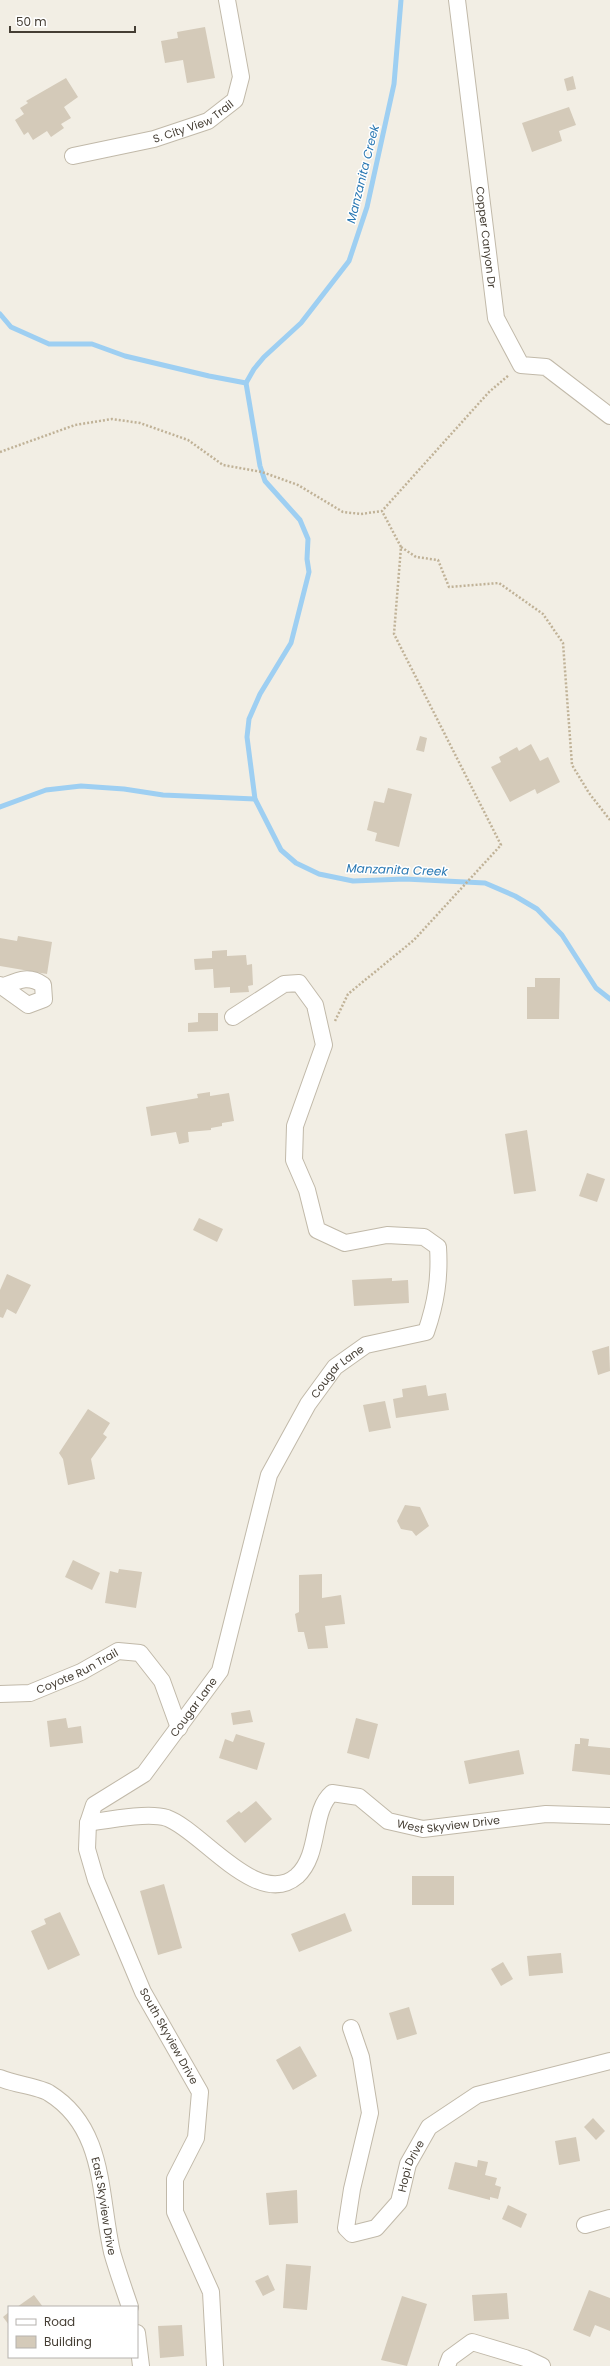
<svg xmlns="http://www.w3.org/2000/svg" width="610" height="2366" font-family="Poppins,sans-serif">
<rect width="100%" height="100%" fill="#f2eee4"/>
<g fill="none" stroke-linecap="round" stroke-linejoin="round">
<g stroke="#9ecff2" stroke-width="5">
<path d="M401,0L394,84L367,207L349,261L301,323L264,357L254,369L246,383L260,466L265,481L300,520L308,539L307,559L309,572L291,643L260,694L249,719L247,737L255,799L281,850L296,863L319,874L353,881L405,879L485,883L515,896L537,909L562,935L596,988L610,999"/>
<path d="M0,314L11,327L49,344H92L125,356L209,376L246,383"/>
<path d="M0,807L46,790L81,786L124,789L163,795L255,799"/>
</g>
</g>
<g fill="#d4cab9">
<path d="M205,27L215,78L187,83L183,60L165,63L161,41L178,38L177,32Z"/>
<path d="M573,76L576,89L567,91L564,79Z"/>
<path d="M66,78L78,97L64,107L71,118L61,124L64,128L51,137L47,131L33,140L28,132L24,135L15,120L24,114L20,108L28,103L26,101Z"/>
<path d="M569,107L576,125L559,131L562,141L532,152L522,123Z"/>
<path d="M420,736L427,738L424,752L416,750Z"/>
<path d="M531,744L540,761L548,757L560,782L537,794L535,789L510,802L491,767L501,762L499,757L517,747L519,751Z"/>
<path d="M388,788L412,794L399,847L375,841L377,833L367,830L374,801L384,803Z"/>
<path d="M18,936L52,942L47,974L0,966V938L17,941Z"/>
<path d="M227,950V956L246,955L247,965L252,964L253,985L248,986L249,992L230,993V987L214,988L213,969L195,970L194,959L212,958V951Z"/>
<path d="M535,978H560L559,1019H527V987H535Z"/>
<path d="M198,1013H218V1031L188,1032V1023L198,1022Z"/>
<path d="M210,1092V1096L229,1093L234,1121L222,1123V1126L211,1128V1130L188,1132L189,1142L179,1144L176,1132L151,1136L146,1107L198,1098L197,1094Z"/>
<path d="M527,1130L536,1191L514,1194L505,1134Z"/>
<path d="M587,1173L605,1179L597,1202L579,1196Z"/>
<path d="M199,1218L223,1229L217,1242L193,1230Z"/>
<path d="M7,1274L31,1285L16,1314L7,1309L3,1318L0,1317V1290Z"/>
<path d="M392,1278V1281L408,1280L409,1303L354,1306L352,1280Z"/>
<path d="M609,1346L610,1371L598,1375L592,1351Z"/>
<path d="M426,1385L428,1396L446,1393L449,1410L396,1418L393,1399L403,1397L402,1389Z"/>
<path d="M385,1401L391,1428L369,1432L363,1405Z"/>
<path d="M88,1409L110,1423L103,1434L107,1437L91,1459L95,1479L68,1485L63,1459L59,1453Z"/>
<path d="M405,1505L420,1507L429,1526L416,1536L412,1531L401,1529L397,1521Z"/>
<path d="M73,1560L100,1573L92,1590L65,1577Z"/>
<path d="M119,1569L142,1572L136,1608L105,1603L110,1571L118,1573Z"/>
<path d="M322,1574V1598L341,1595L345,1624L325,1626L328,1648L308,1649L304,1632H298L295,1614L299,1612V1575Z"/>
<path d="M250,1710L253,1722L233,1725L231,1713Z"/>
<path d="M66,1718L68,1728L81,1726L83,1743L50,1747L47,1721Z"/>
<path d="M356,1718L378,1724L369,1759L347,1753Z"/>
<path d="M236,1734L265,1743L257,1770L219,1758L225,1739L233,1742Z"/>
<path d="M580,1738L589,1739L588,1746L610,1748V1775L572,1771L575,1744H580Z"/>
<path d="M519,1750L524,1774L469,1784L464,1761Z"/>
<path d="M256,1801L272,1819L245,1843L226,1821L239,1811L241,1813Z"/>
<rect x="412" y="1876" width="42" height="29"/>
<path d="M164,1884L182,1948L158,1955L140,1891Z"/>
<path d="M60,1912L80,1955L48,1970L31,1931L46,1924L44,1919Z"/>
<path d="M345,1913L352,1931L299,1952L291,1934Z"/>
<path d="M561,1953L563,1973L529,1976L527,1956Z"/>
<path d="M503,1962L513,1979L501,1986L491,1969Z"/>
<path d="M409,2007L417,2034L397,2040L389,2013Z"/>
<path d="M300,2046L317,2076L293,2090L276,2060Z"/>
<path d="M593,2118L605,2131L596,2140L584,2127Z"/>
<path d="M576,2137L580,2161L559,2165L555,2141Z"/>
<path d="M478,2160L488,2162L485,2175L497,2178L495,2185L501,2187L498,2199L490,2197V2200L448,2189L455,2162L477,2167Z"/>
<path d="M297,2190L298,2223L269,2225L266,2193Z"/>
<path d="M508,2205L527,2214L521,2228L502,2219Z"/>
<path d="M286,2264L311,2266L307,2310L283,2308Z"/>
<path d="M268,2275L275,2290L263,2296L255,2281Z"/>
<path d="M589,2290L610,2298V2331L595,2325L590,2337L573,2330Z"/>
<path d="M507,2293L509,2319L474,2321L472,2295Z"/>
<path d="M34,2295L43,2307H17Z"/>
<path d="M402,2296L427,2304L407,2366L381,2360Z"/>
<path d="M9,2312V2325L3,2317Z"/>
<path d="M182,2325L184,2356L160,2358L158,2326Z"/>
</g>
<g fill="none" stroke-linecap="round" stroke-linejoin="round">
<defs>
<g id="minor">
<path id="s1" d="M457,0L496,318L521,365L546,367L610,416"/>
<path id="s2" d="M73,156L154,139L208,121L235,100L241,77L227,0"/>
<path d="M0,985L28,1005L44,999L43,985C29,975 19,980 4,986"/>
<path id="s3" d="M0,1694L30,1693L81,1672L118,1651L140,1653L162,1681L179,1728"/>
<path id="s4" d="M88,1823C108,1820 148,1812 167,1818C201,1830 258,1910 297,1876C321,1854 311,1811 332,1793L359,1797L388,1821L423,1829L546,1814L610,1816"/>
<path id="s5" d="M351,2028L361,2057L370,2113L352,2189L346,2228L352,2234L376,2228L399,2202L408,2164L429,2127L477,2095L610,2061"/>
<path id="s6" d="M0,2078C13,2084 40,2087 49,2093C106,2128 99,2196 112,2252C117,2270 124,2289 130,2307"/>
<path d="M585,2225L610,2218"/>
<path d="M137,2333L141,2366"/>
<path id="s7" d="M215,2366L211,2292L175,2212V2179L196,2138L200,2092L143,1992L96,1880L87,1849L88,1823L94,1805L144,1774L220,1671L269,1475L308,1404L335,1367L366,1345L426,1332C436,1303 440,1278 438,1247L424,1237L387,1235L345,1243L317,1230L307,1190L294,1160L295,1126L324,1045L315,1005L299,983L284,984L233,1017"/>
<path d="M447,2366L450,2358L472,2342L525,2358L542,2366"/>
</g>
</defs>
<use href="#minor" stroke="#c1b9a9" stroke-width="18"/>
<g stroke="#c0b297" stroke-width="2.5" stroke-dasharray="2 2" stroke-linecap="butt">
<path d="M0,452L75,425L112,419L140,423L188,440L223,465L262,472L298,485L343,512L361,514L382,511L489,392L509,375"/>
<path d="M401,547L416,557L438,560L449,587L499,583L543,614L563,643L572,765L589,793L610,820"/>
<path d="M335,1021L348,994L414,940L501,845L394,634L401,547L382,511"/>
</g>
<use href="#minor" stroke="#fff" stroke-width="16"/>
</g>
<g text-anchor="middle" stroke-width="3" stroke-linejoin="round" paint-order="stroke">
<g font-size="11" fill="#453e34" stroke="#fff">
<text dy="4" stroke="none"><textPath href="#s2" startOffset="126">S. City View Trail</textPath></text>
<text dy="4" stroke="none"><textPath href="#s1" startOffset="239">Copper Canyon Dr</textPath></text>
<text dy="4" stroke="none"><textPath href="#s7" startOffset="1115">Cougar Lane</textPath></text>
<text dy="4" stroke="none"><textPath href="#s3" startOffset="82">Coyote Run Trail</textPath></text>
<text dy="4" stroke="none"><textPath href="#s7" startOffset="743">Cougar Lane</textPath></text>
<text dy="4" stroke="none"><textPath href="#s4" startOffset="450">West Skyview Drive</textPath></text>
<text transform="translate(169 2036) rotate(61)" y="4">South Skyview Drive</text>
<text dy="4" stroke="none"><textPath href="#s5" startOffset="311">Hopi Drive</textPath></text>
<text dy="4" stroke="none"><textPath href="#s6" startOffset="182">East Skyview Drive</textPath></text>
</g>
<g font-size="12" font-style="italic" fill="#2b79b3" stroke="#fff">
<text transform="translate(363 174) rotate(-76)" y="4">Manzanita Creek</text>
<text transform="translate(397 870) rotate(2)" y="4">Manzanita Creek</text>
</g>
</g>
<rect x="8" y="2306" width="130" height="52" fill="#ffffff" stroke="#b5b2ae"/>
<rect x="16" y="2319" width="20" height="6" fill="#ffffff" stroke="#b5b2ae"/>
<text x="44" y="2326" font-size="12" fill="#453e34">Road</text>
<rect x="16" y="2336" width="20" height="12" fill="#d4cab9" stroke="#b5b2ae"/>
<text x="44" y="2346" font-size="12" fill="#453e34">Building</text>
<path d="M10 26v6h125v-6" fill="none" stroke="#453e34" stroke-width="2"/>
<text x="16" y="26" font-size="12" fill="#453e34" stroke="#ffffff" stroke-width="3" paint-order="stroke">50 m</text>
</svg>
